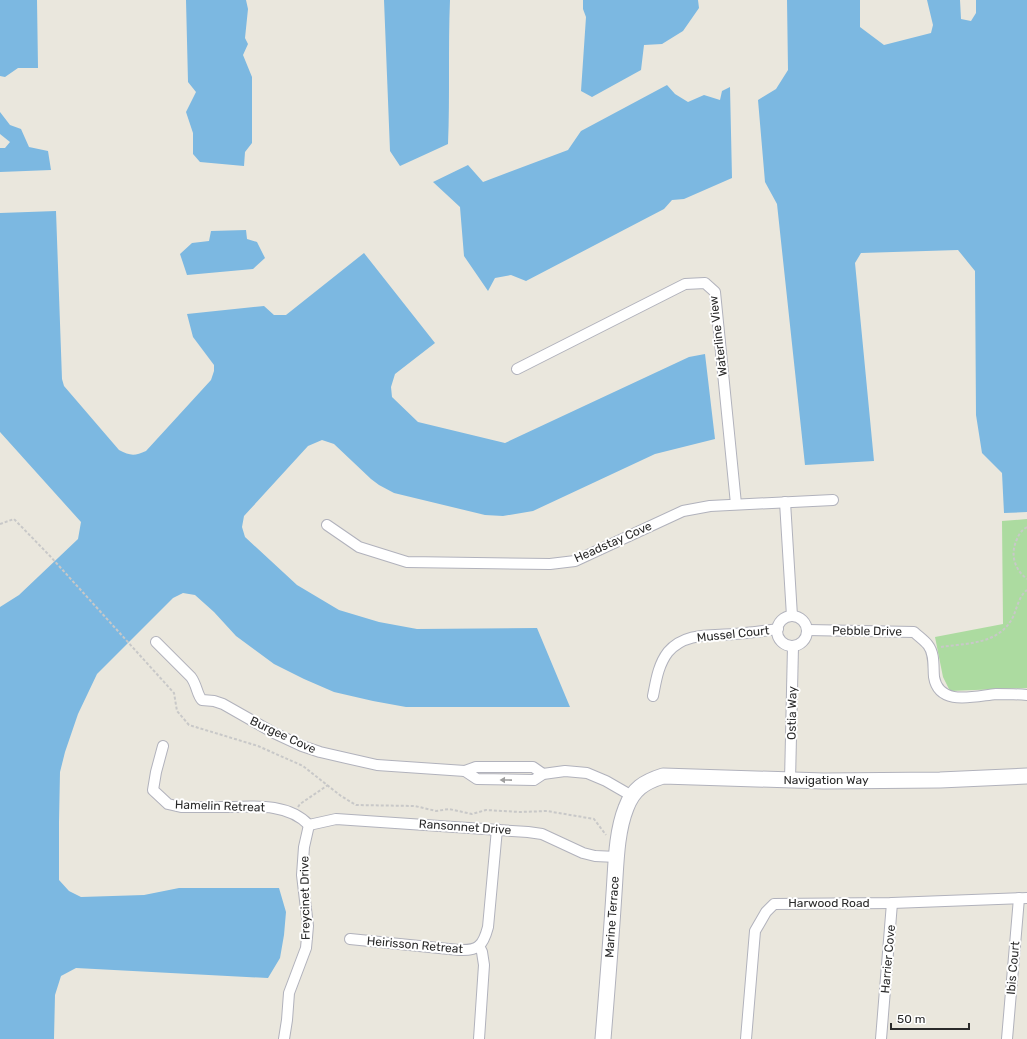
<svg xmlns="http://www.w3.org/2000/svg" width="1027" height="1039" font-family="Rubik,sans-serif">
<rect width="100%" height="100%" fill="#eae7dd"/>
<path fill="#acdba0" d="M1027,519V688L950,691L943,677L935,637L1003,624L1002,521Z"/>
<g fill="#7cb8e1">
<path d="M0,0H37L38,68H18L5,77L0,76Z"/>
<path d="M186,0H246L248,9L245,38L248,44L243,55L252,77V143L245,152L244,166L200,162L193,154V133L186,112L196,92L188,82Z"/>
<path d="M384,0H450C448,48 450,96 448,144L400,166L390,151Z"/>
<path d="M583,0H698L699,8L683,31L662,44L644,45L641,70L592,97L581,91L586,17L583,9Z"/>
<path d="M787,0H860V27L884,45L931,33L933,25L927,0H960L961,19L971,21L976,13V0H1027V512L1004,513L1002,473L982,453L976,415L975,271L958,250L861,253L855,263L874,461L805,465L777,204L765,182L758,100L776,89L788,70Z"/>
<path d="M667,85L675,94L688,102L704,95L720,100L722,91L730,87L732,178L684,199L672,200L664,209L526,281L511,275L495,278L488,291L464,256L460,207L433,182L468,165L483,182L568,150L581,131Z"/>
<path d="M0,112L10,125L21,129L29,147L48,151L51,170L0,172V148H5L10,142L0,134Z"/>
<path d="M56,211L62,379L64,386L119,450C130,456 135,456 146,451L211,380L214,371V365L193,337L187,314L264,306L274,315H286L364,253L435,343L395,374L391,387L392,397L418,422L505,443L689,357L705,354L715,439L655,454L533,511L503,516L485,515L394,493L379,485L371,479L334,444L322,440L308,446L244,516L242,527L245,537L297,585L339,610L379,622L417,629L537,628L570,707H406L373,701L334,692L304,679L274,664L236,636L214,612L195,595L183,593L173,598L97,674L78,714L65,752L60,772L59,822V880L69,891L81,897L144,895L179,888H279L286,912L284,935L280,958L268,978L76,968L61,976L55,995L54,1039H0V607L19,595L78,539L81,522L0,432V213Z"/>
<path d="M246,230L247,239L257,242L265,258L253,269L187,275L180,254L192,243L209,241L211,231Z"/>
</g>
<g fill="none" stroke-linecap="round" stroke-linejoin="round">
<defs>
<g id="street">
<path d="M517,369L685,284L705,283L715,292L736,504"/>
<path d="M785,502L792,616"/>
<path d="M327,525L359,547L407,562L550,564L575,561L683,511L710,506L833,500"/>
<circle cx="792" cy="631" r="15"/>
<path d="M807,630L914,632C918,636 924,640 928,645C935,654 933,667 934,677C939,707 975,696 996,694C1006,694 1017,694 1027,695"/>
<path d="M156,642L191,677C197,685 197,695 202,700L214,701L223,704L274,733L302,746L320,752L377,765L465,771L476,767H533L543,774"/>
<path d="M653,696C656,681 658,665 668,652C685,632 711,636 734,634C749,633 763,631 778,629"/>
<path d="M163,746L156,772L153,790L168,804L181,807C198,807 214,807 231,807C258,806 289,804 309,825"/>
<path d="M465,771L477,779L534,780L543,774L565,771L587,773L606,781L632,796"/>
<path d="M790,781L793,646"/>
<path d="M309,825L336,819L528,832L542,834L583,853L595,856L617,857"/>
<path d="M350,939L459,950C478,951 483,946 488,927L497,829"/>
<path d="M479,946L482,952L484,965L479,1039"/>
<path d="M284,1039L287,1020L289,993L306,948L308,926L302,875L304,847L309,825"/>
<path d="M746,1039L755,931L766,912L774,904L892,903L1027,898"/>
<path d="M881,1039L892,903"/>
<path d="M1007,1039L1019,898"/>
</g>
<path id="secondary" d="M603,1039C607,990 611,941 614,893C616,866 616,833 626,808C633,789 644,782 663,776L824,781L940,780L1027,776"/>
</defs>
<use href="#street" stroke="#b1b2bc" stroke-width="12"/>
<use href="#secondary" stroke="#b1b2bc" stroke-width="17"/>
<g stroke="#c8c8c8" stroke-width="2" stroke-dasharray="3 2" stroke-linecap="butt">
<path d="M0,524L14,519L50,556L174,693L177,711L189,725L258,746L303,766L341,796L356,805L415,806L436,811L449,809L472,814L486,810L520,812L547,811L594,819L606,835"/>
<path d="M1027,527C1022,530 1019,534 1017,539C1010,554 1014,569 1027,579"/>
<path d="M941,647C966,643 999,645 1013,617C1017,608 1019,596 1027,590"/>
<path d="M298,807L300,804L328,785"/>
</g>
<use href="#street" stroke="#fff" stroke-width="10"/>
<use href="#secondary" stroke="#fff" stroke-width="15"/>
</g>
<defs><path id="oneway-solid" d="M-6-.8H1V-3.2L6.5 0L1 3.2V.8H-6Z"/></defs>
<use fill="#9f9f9f" href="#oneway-solid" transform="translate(506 780) rotate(-179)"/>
<g text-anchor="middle" stroke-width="4" stroke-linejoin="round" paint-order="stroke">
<g font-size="12" fill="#2a2a2a" stroke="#fff">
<text transform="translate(718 336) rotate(-97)" y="4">Waterline View</text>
<text transform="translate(613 542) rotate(-24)" y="4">Headstay Cove</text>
<text transform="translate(867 631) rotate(1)" y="4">Pebble Drive</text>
<text transform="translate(733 634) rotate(-6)" y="4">Mussel Court</text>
<text transform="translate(792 713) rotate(-89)" y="4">Ostia Way</text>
<text transform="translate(283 735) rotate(25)" y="4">Burgee Cove</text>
<text x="826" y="784">Navigation Way</text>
<text transform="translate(220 806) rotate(2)" y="4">Hamelin Retreat</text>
<text transform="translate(465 827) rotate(4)" y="4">Ransonnet Drive</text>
<text transform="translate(305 898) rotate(-91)" y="4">Freycinet Drive</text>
<text x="829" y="907">Harwood Road</text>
<text transform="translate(612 917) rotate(-86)" y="4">Marine Terrace</text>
<text transform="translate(415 945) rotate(5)" y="4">Heirisson Retreat</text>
<text transform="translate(888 959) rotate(-85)" y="4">Harrier Cove</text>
<text transform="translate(1013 968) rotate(-85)" y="4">Ibis Court</text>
</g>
</g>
<path d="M891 1023v6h78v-6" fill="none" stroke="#2a2a2a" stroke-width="2"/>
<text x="897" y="1023" font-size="12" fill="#2a2a2a" stroke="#ffffff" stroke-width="3" paint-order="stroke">50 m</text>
</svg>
